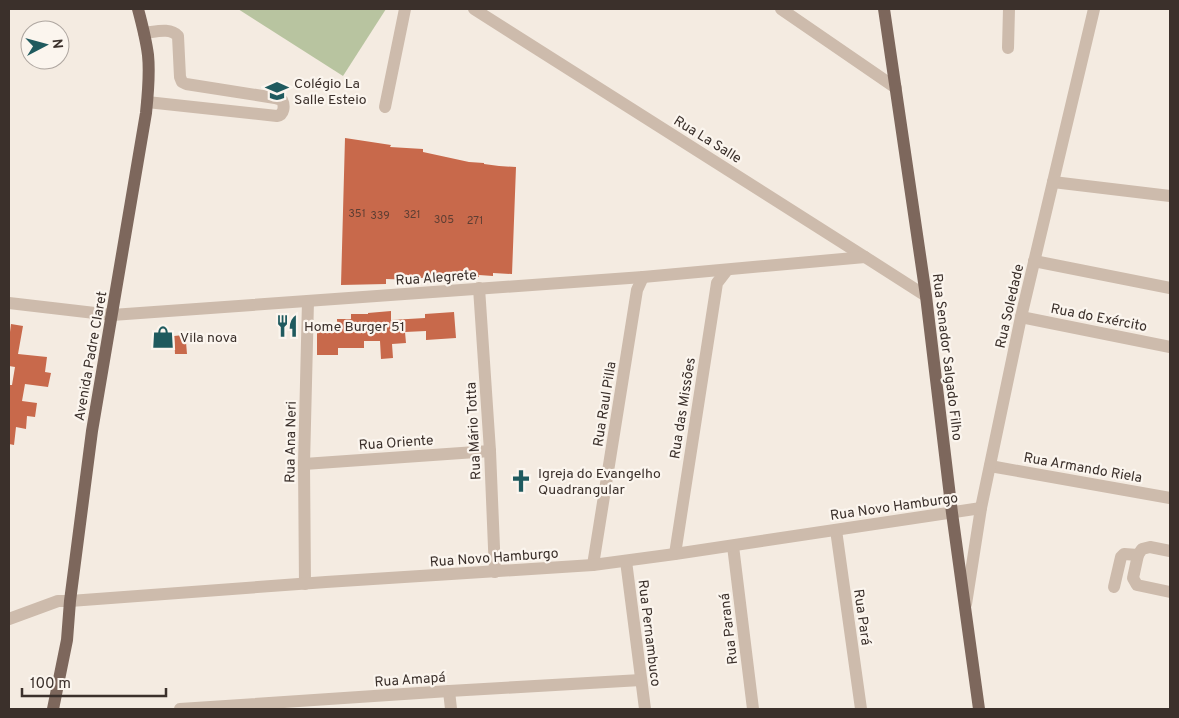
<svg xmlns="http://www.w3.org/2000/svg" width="1179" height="718" font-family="Overpass,sans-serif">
<rect width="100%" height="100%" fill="#f4ebe1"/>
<path fill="#b8c4a0" d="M238,9H386L343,76Z"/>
<g fill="#c8694b">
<path d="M345,138L391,145L390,147L423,149V152L469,162L484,163V164L499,166L516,167L512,274L493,273V276L479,275V277L417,278V280L386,279V284L341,285Z"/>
<path d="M391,311V320L425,318V314L454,312L456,338L426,340V331L405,332L406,343L392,344L393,358L381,359L380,341H364V348H338V355H317V324H337V319H351V314H368V313Z"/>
<path d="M11,324L23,326L18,354L47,357L45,372L51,373L48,387L25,384L22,401L37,403L35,417L27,416L26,429L16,427L14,445L9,444V385H12L15,367L9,366L10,349H9V340Z"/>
<path d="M184,335V342H186L187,354H175L174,336Z"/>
</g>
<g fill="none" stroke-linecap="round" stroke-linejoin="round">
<g stroke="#cdbbac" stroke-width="12">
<path d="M474,9L865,257L926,296"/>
<path d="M781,9L896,88"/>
<path d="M144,33C155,32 170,27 178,36L180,77L182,82L186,84L275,98L282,100C285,106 284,115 277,116L147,102"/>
<path d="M1008,48L1009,9"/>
<path d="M385,107L405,9"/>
<path d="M1053,182L1170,196"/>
<path d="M1034,261L1170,288"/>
<path d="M479,288L490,451L495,572"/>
<path d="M9,303L112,315L643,277L865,257"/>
<path d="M1021,317L1170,347"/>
<path d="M304,464L490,451"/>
<path d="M990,466L1170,498"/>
<path d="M836,530L861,709"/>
<path d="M733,546L753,709"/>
<path d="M1170,551L1150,547L1142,549L1138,555L1133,578L1137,585L1170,592"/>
<path d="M675,554L717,283L727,270"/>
<path d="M626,561L645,709"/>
<path d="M593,565L637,290L643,277"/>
<path d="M305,584L304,464L308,301"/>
<path d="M1114,587L1121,557L1124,554L1138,555"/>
<path d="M966,604L981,508L1021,317L1094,9"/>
<path d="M9,619L58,601H70L326,582L593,565L675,554L981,508"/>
<path d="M449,691L451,709"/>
<path d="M180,709L449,691L641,680"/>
</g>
<g stroke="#7d675c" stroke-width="12">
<path d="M884,9L926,296L952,513L979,709"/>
<path d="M53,709L67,640L70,601L92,431L146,113C148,94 150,74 148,55C146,39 142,24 138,9"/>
</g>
</g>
<defs>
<symbol id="school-bare" viewBox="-9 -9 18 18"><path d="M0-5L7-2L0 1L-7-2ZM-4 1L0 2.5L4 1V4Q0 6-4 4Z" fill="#1f5a5e" stroke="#fbf5ee" stroke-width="2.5" paint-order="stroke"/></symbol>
<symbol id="restaurant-bare" viewBox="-9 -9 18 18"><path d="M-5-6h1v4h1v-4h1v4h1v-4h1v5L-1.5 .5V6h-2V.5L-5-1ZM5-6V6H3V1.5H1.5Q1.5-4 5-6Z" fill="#1f5a5e" stroke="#fbf5ee" stroke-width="2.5" paint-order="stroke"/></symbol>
<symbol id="shop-bare" viewBox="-9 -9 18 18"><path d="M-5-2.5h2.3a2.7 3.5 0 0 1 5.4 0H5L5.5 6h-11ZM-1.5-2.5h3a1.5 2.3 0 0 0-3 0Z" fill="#1f5a5e" stroke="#fbf5ee" stroke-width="2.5" paint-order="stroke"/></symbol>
<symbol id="church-bare" viewBox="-9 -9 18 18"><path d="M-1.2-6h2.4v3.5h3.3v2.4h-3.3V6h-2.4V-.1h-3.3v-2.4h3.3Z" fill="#1f5a5e" stroke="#fbf5ee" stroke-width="2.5" paint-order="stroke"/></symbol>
</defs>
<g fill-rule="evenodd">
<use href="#school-bare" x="261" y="75" width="32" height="32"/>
<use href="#restaurant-bare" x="271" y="310" width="32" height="32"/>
<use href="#shop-bare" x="147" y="321" width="32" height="32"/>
<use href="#church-bare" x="505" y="465" width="32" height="32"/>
</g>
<g text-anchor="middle" stroke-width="4.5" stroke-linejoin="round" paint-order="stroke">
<g font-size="11" fill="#5e3e33">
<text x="357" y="217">351</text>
<text x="412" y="218">321</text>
<text x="380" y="219">339</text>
<text x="444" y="223">305</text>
<text x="475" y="224">271</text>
</g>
<g font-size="14" fill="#3b302b" stroke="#fbf5ee" text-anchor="start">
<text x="294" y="88">Colégio La<tspan x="294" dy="16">Salle Esteio</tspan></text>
<text x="304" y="331">Home Burger 51</text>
<text x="180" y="342">Vila nova</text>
<text x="538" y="478">Igreja do Evangelho<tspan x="538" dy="16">Quadrangular</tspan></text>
</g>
<g font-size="14" fill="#3b302b" stroke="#fbf5ee">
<text transform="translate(708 139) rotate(32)" y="5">Rua La Salle</text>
<text transform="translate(436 277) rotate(-4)" y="5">Rua Alegrete</text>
<text transform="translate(1009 306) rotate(-77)" y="5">Rua Soledade</text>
<text transform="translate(1099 317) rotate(11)" y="5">Rua do Exército</text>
<text transform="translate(90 356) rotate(-80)" y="5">Avenida Padre Claret</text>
<text transform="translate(948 357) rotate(83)" y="5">Rua Senador Salgado Filho</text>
<text transform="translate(604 404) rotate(-81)" y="5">Rua Raul Pilla</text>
<text transform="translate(682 408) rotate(-81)" y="5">Rua das Missões</text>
<text transform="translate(473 431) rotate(-93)" y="5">Rua Mário Totta</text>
<text transform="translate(290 442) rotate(-89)" y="5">Rua Ana Neri</text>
<text transform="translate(396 442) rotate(-4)" y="5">Rua Oriente</text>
<text transform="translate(1083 467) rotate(10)" y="5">Rua Armando Riela</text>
<text transform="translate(894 506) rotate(-8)" y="5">Rua Novo Hamburgo</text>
<text transform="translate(494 557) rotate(-4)" y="5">Rua Novo Hamburgo</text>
<text transform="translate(863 617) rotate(82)" y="5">Rua Pará</text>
<text transform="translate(728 629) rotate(-97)" y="5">Rua Paraná</text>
<text transform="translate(650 633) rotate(83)" y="5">Rua Pernambuco</text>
<text transform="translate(410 679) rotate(-4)" y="5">Rua Amapá</text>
</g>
</g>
<rect width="1179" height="718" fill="none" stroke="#3b302b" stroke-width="20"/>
<g transform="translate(45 45) rotate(84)"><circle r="24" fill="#fbf5ee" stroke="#aea6a0"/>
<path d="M0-4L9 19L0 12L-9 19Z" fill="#1f5a5e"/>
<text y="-8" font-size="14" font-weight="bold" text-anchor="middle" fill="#3b302b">N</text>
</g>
<path d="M22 688v8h144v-8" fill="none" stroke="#3b302b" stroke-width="2.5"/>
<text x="30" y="688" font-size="15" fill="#3b302b" stroke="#fbf5ee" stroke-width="4" paint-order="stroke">100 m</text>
</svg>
